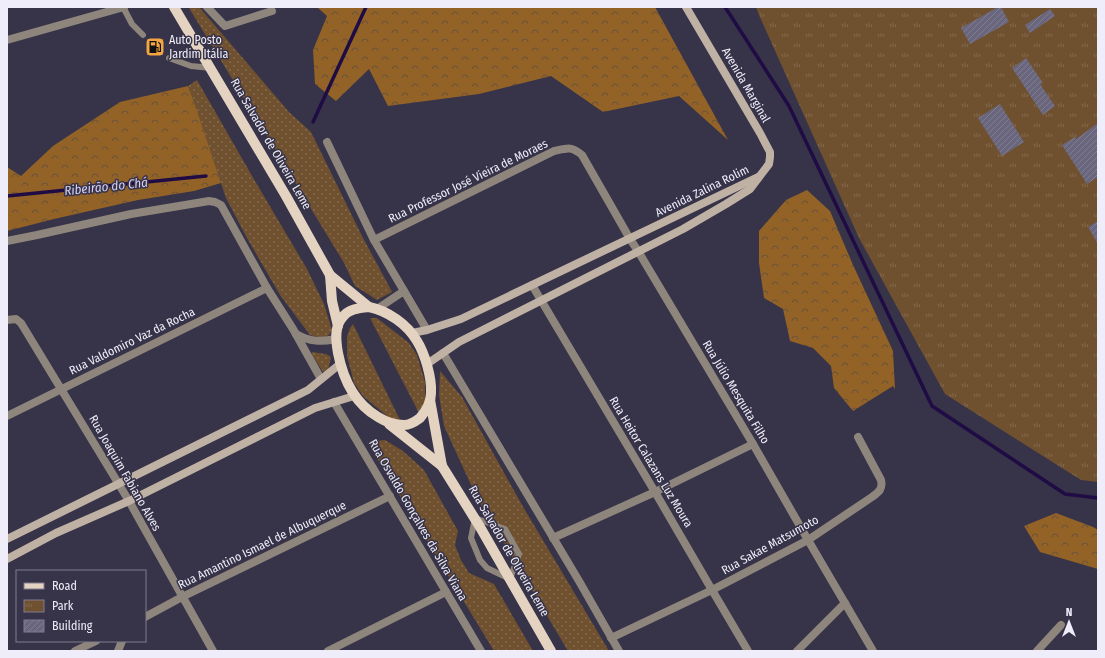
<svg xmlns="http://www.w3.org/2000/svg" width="1105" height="658" font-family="'Fira Sans Condensed',sans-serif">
<defs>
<pattern id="grass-dots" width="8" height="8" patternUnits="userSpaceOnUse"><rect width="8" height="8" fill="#6f502f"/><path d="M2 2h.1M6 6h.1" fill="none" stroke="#846a4e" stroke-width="1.8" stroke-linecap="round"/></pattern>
<pattern id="forest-crowns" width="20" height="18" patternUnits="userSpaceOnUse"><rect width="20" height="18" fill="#936226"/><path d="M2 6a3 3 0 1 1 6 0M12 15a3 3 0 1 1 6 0" fill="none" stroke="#6a533a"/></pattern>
<pattern id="park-tufts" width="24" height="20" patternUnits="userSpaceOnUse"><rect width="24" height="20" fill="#6f502f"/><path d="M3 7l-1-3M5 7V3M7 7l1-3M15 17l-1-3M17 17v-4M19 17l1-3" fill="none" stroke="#846a4e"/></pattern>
<pattern id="building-hatch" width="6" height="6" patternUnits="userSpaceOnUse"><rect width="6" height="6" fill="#6a667d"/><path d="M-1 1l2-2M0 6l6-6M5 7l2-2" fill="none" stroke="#807c90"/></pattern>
</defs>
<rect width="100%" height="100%" fill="#373348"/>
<g fill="url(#grass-dots)">
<path d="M189,8H200L289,112L311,132L362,236L390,288L392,292L377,300L355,286L344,263Z"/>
<path d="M197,80L255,181L307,269L324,304L332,330L329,335L322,338L310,335L280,295L247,238L226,198L188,86Z"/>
<path d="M370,318H377L409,343L417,355L425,382V402L420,415Z"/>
<path d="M353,324L401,422L393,421L363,396L354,383L347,356V336L350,328Z"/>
<path d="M312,352L326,354L331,357L328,371L323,372L312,355Z"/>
<path d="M440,371L462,397L522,505L609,651H568L477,498L444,426L439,395Z"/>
<path d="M385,440L403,451L424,470L458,531L455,545L461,560L469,573L494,584L533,651H494L367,442Z"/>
</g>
<g fill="url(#forest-crowns)">
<path d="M317,7H655L728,140L679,96L603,112L551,76L479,94L388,106L369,69L336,101L315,84L313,50L327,16Z"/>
<path d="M188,86L197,111L221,183L194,191L138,200L54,219L7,231V167L21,176L53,146L120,102Z"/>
<path d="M807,190L830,211L853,265L893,351L895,389L893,386L853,411L834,388L831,366L813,348L790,341L783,309L764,298L759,263V231L786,200Z"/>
<path d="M1056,513L1093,527L1098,530V569L1040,552L1024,526Z"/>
</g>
<path fill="url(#park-tufts)" d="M756,7H1098V482L1081,480L945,394L859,238L759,15Z"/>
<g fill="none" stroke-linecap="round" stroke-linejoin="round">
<g stroke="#200c44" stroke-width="3.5">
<path d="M725,7L789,106L932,406L1065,494L1098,498"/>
<path d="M313,122L366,7"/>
<path d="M7,196L206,176"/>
</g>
</g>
<g fill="url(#building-hatch)">
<path d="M998,7H1001L1009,22L970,44L961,28Z"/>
<path d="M1050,9L1055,16L1030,33L1025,25Z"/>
<path d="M1026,58L1043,83L1040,84L1055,106L1043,115L1012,68Z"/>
<path d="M1000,104L1024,142L1002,156L978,118Z"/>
<path d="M1098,123V177L1087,184L1062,145L1075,137L1076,139Z"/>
<path d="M1098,221V244L1088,227Z"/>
</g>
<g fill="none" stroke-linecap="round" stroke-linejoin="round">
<g stroke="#8e857c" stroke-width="6">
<path d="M123,7L132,24L143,35"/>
<path d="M169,58L191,66L211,68"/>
<path d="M475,518L505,529L519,554L510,579L487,568L480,560L471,538Z"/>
</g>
<g stroke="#8e857c" stroke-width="8">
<path d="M207,7L225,26L272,11"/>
<path d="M7,40L124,7"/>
<path d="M327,142L374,240L427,330"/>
<path d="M374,240L554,151C568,148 571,146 582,155L630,239L638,251L753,444L808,540L873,651"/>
<path d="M7,241L37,235L131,214L209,201L215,202L221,205L267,288L293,329L321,379"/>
<path d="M532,285L655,492L712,590L748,651"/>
<path d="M377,309L404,291"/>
<path d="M7,320L16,319L21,323L129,501L213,651"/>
<path d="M296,334C310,342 321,342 336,339"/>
<path d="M443,353L579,581L619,651"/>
<path d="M334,402L481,651"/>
<path d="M7,416L267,288"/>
<path d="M553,538L655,492L753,444"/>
<path d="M145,617L182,597L390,496"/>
<path d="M611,638L712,590L808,540L872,497C879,492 883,489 881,480L858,437"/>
<path d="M75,651L96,641"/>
<path d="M118,651L122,641"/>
<path d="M328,651L446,592"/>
<path d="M797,651L845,603"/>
<path d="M1037,651L1061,625"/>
</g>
<g stroke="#bfb1a4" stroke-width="8">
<path d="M412,333L427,330L461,319L758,177"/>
<path d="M427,364L459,342L683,229L726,204L750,189L769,164L770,157V152L760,133L686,7"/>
<path d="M7,539L308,390L340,364"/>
<path d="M7,559L56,533L129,501L315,408L354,396"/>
</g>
<g stroke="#e5d3c2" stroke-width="10">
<path d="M174,7L286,196L330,275L369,307"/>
<path d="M330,275L332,301L338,326"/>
<path d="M369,307C388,311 407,324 417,341C425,354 432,378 431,393C431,402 426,411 420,418C416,421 409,425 404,425C394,425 386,422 378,417C354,403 343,379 338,353C336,342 334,327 342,318C348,309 359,308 369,307Z"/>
<path d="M430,400L442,466"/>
<path d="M389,424L442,466L480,527L551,651"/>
</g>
</g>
<defs>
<symbol id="fuel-square" viewBox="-11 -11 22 22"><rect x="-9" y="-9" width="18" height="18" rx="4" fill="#f3a443" stroke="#373348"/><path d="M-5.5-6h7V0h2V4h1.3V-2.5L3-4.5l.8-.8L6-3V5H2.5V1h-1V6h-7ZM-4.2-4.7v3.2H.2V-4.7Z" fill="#111"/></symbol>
</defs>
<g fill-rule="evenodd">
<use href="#fuel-square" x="144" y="36" width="22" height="22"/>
</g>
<g text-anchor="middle" stroke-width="3" stroke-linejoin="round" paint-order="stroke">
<g font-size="12" fill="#efedfa" stroke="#373348" text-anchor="start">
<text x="169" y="44">Auto Posto<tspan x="169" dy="14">Jardim Itália</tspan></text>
</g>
<g font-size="12" fill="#efedfa" stroke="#373348">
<text transform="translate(746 85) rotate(60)" y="4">Avenida Marginal</text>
<text transform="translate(271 144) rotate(60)" y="4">Rua Salvador de Oliveira Leme</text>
<text transform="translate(468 181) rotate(-26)" y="4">Rua Professor José Vieira de Moraes</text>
<text transform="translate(702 191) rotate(-26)" y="4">Avenida Zalina Rolim</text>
<text transform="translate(132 341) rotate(-26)" y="4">Rua Valdomiro Vaz da Rocha</text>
<text transform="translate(736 392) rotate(59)" y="4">Rua Júlio Mesquita Filho</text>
<text transform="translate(651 462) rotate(59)" y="4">Rua Heitor Calazans Luz Moura</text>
<text transform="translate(125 473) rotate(60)" y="4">Rua Joaquim Fabiano Alves</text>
<text transform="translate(418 520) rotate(60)" y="4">Rua Osvaldo Gonçalves da Silva Viana</text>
<text transform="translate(262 545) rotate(-26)" y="4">Rua Amantino Ismael de Albuquerque</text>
<text transform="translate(770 545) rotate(-29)" y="4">Rua Sakae Matsumoto</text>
<text transform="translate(509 551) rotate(60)" y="4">Rua Salvador de Oliveira Leme</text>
</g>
<g font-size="13" font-style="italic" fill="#d7d1f6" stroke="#373348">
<text transform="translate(106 186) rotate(-6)" y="5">Ribeirão do Chá</text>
</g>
</g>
<rect width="1105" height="658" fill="none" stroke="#efedfa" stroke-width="16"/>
<rect x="16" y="570" width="130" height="72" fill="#373348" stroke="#817d8f"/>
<rect x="24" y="583" width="20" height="6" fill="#e5d3c2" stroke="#817d8f"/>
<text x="52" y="590" font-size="12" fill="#efedfa">Road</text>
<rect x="24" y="600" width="20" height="12" fill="url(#park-tufts)" stroke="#817d8f"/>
<text x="52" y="610" font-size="12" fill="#efedfa">Park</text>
<rect x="24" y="620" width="20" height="12" fill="url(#building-hatch)" stroke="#817d8f"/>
<text x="52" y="630" font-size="12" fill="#efedfa">Building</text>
<g transform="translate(1069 622)" stroke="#373348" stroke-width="3" paint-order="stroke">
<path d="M0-3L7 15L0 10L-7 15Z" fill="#efedfa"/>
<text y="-6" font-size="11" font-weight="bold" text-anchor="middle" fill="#efedfa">N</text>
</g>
</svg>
